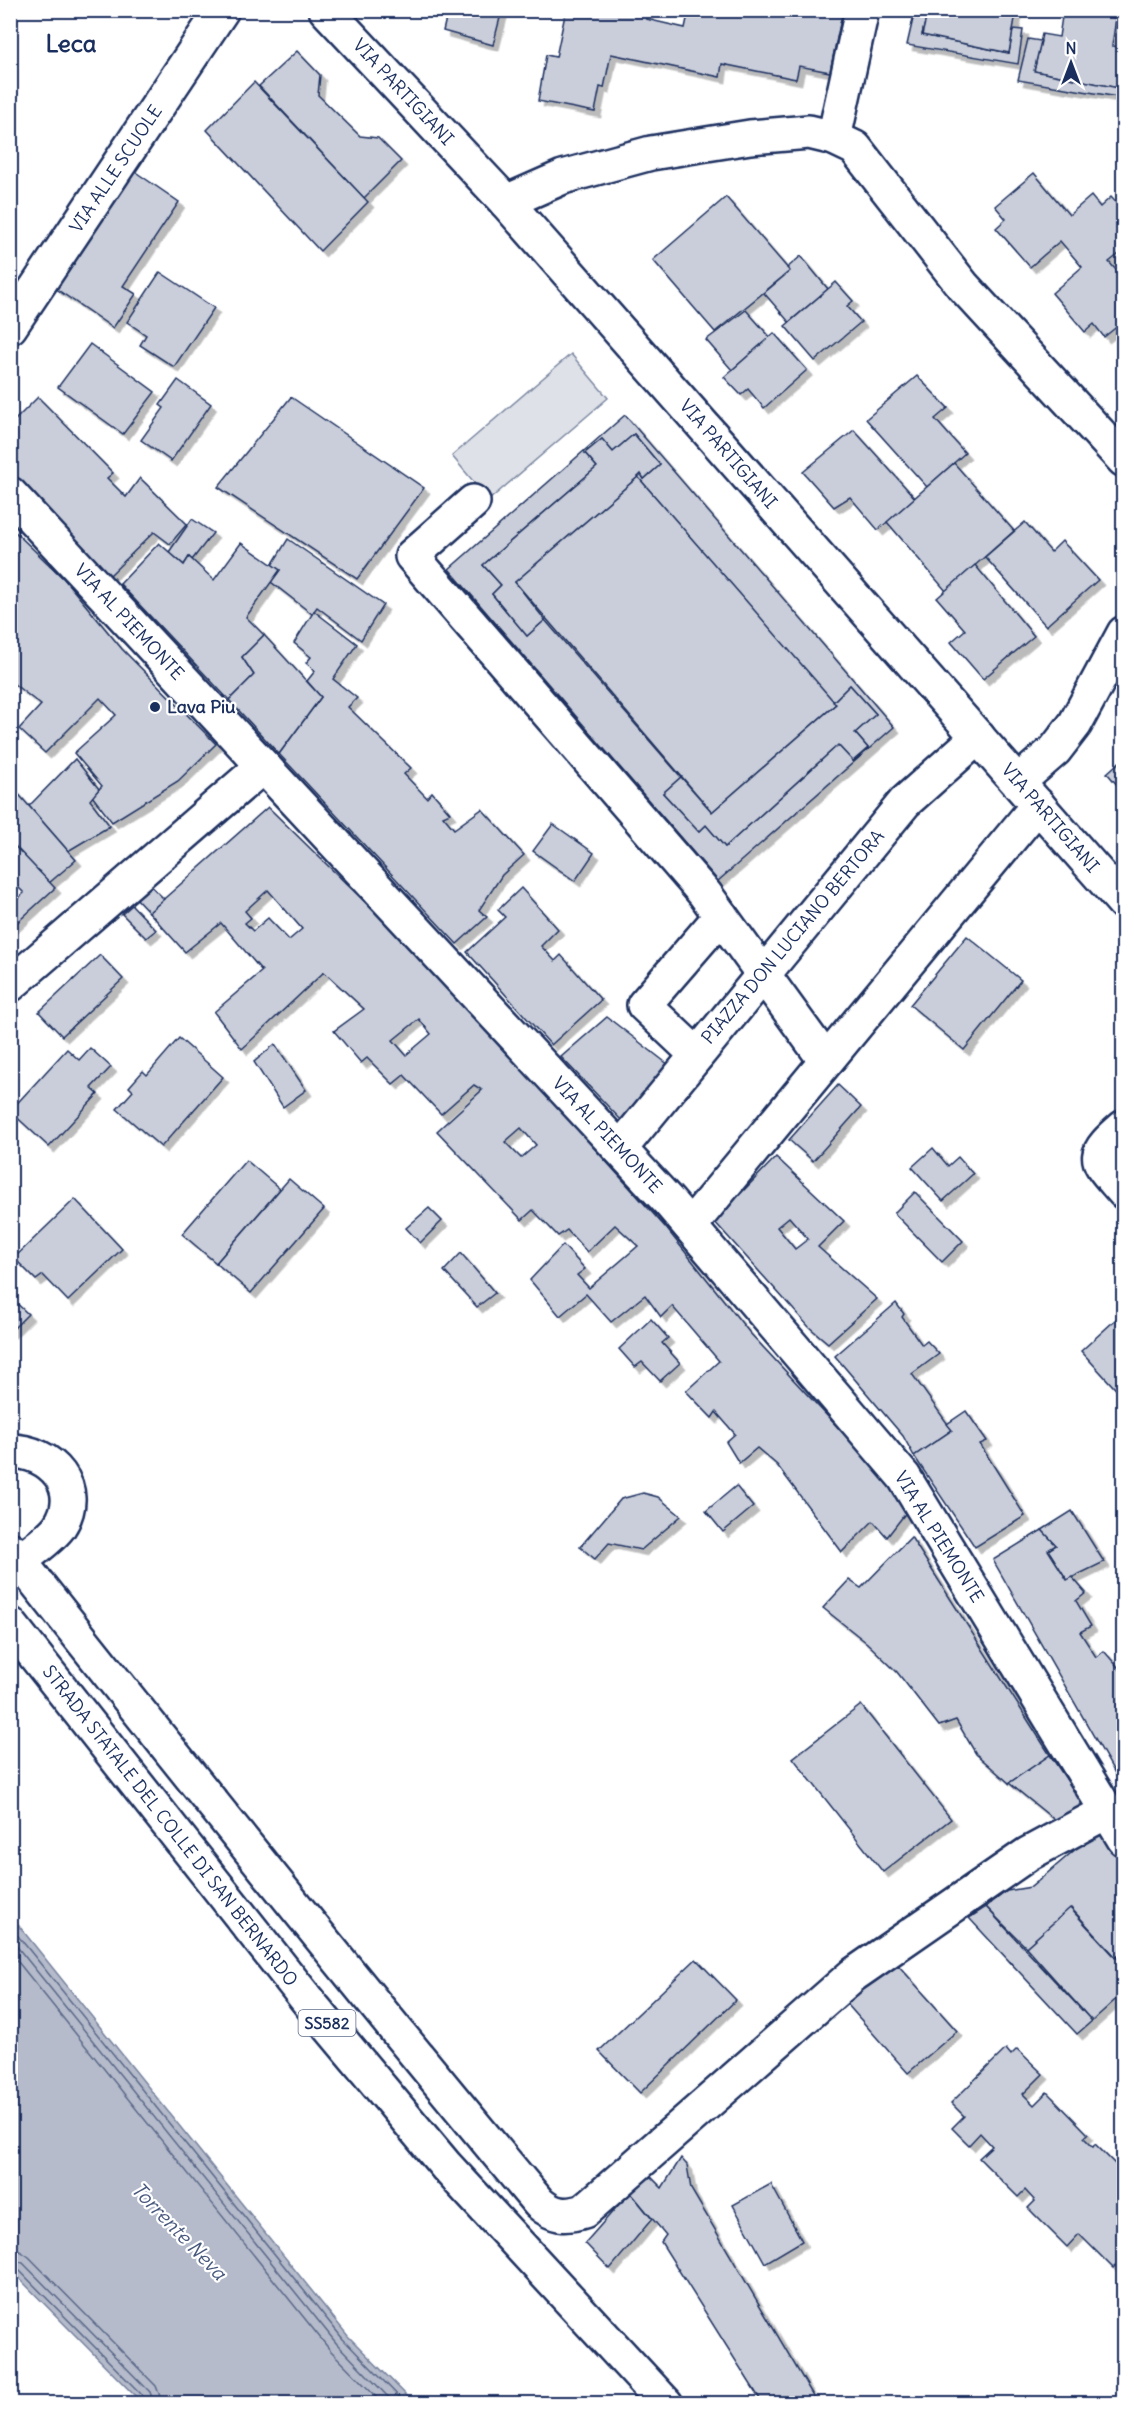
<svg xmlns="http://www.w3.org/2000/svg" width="1134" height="2414" font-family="Delius,sans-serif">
<defs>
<filter id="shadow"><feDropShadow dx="5.5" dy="5.5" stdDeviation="0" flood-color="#0004"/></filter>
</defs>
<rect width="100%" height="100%" fill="#fff"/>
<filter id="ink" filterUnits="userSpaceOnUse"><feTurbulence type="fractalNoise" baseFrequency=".0167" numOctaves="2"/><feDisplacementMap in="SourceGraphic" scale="12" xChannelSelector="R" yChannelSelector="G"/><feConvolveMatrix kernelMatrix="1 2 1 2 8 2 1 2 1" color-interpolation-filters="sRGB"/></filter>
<g filter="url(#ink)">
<path fill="#dee1e7" stroke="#7c88a2" stroke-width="1.5" d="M571,354L608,398L489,500L452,456Z"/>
<path fill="#b5bbca" stroke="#77839f" stroke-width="1.5" d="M11,1916L348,2336L414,2403H142L11,2270Z"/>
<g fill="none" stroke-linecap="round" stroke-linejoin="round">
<g stroke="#596789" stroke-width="1.5">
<path d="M10,1926L343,2339L406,2404"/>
<path d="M10,1938L337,2344L395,2404"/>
<path d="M10,1952L330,2350L383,2404"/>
<path d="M10,2250L20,2251L29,2257L156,2386L163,2404"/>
<path d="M10,2259L23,2263L150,2392L154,2404"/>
<path d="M10,2266L17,2268L144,2397L146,2404"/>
</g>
</g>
<g fill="#caceda" stroke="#1b2f5e" stroke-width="1.5" fill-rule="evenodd" filter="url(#shadow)">
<path d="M448,10H502L493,45L443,31Z"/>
<path d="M566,10H648L646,19L685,28L689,10L721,13V10H764L798,18L799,10H823L842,14L830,72L799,66L796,79L722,64L720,77L611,54L604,88L600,87L595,112L538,101L546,55L556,57Z"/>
<path d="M915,10H928L922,35L1009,53L1013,29L1023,30L1018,64L907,45Z"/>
<path d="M928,10L1016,13L1009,53L922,35Z"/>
<path d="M1063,10L1116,18L1112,46L1124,48V68L1118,88L1034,71L1042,34L1059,37Z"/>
<path d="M1028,39L1041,41L1034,71L1118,88L1124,68V98L1018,80Z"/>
<path d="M297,51L320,75L318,95L360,136L378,138L401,161L364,198L259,86Z"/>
<path d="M254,82L368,202L320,251L207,130Z"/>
<path d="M134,171L179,202L123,286L136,294L113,328L55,288Z"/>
<path d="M1034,173L1069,215L1091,196L1100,207L1111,197L1124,211V250L1109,262L1124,279V321L1104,337L1094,324L1085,332L1052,293L1082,267L1060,241L1030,267L996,228L1006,219L995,206Z"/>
<path d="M726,197L790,271L715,332L653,260Z"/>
<path d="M801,256L828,289L789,322L764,293L790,271L787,268Z"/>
<path d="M160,272L214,308L174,367L140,345L146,335L127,322Z"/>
<path d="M836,282L853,301L847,306L861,322L815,361L785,326Z"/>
<path d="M746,310L770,337L732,370L706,340Z"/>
<path d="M774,333L807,370L764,408L748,389L741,395L724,377Z"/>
<path d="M90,344L155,392L123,434L58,387Z"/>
<path d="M917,376L948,408L935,419L965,453L927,487L866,419Z"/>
<path d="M178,380L211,404L171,461L141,440L164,408L160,405Z"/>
<path d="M38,397L113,473L107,478L126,497L140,478L187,524L170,544L154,532L109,576L10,473V425Z"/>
<path d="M291,397L424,488L357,579L218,487Z"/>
<path d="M625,415L894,727L718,881L449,569ZM634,434L660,465L644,479L641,474L638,477L833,702L850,685L876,714L855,733L868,748L853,761L838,745L725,847L706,825L699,832L663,793L681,777L545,620L527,636L492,594L501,585L483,565L597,467L585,453L602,439L613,452Z"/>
<path d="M854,430L915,498L878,530L850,497L834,507L803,472Z"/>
<path d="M634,434L660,465L644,479L641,474L638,477L515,582L545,620L527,636L492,594L501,585L483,565L597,467L585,453L602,439L613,452Z"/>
<path d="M954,463L1014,531L946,591L887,522Z"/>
<path d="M638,477L836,704L712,812L515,582Z"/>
<path d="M192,519L213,533L192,560L189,557L184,565L169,552Z"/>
<path d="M1025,522L1051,552L1062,541L1098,580L1046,626L985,557Z"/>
<path d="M10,527L64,579L122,649L216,744L178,781L112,822L92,796L102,786L74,753L116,715L100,698L45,753L19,729L41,705L10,681Z"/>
<path d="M288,539L383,605L361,640L317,607L312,614L271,582L280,570L272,565Z"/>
<path d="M159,543L184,565L189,557L214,580L241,543L280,570L246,617L264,635L242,657L254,675L229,700L120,584Z"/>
<path d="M975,565L1034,636L983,679L951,642L965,630L937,598Z"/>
<path d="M314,611L357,644L333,679L357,698L348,707L411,768L404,774L427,798L432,792L450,813L443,816L454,829L482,809L524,855L502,875L479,910L487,917L457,944L279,754L321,697L307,681L315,671L306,663L311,657L294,643Z"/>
<path d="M264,635L321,697L279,754L229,700L254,675L242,657Z"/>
<path d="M850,685L876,714L855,733L868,748L853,761L838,745L725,847L706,825L699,832L663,793L681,777L712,812L836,704L833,702Z"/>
<path d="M1124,758V793L1107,773Z"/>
<path d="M75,759L99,789L90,800L110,826L68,851L29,806Z"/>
<path d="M15,790L76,860L49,883L10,841V793Z"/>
<path d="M268,807L466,1001L541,1089L666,1228L749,1332L911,1506L887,1537L873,1521L842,1552L777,1465L757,1448L739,1463L726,1442L735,1434L716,1412L712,1418L686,1391L719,1361L672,1306L661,1317L645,1295L611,1322L586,1294L560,1316L530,1280L563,1245L585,1269L577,1275L589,1288L638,1246L615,1225L587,1252L567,1230L558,1236L533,1210L522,1220L437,1131L482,1090L474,1085L441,1114L404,1075L393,1084L367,1058L361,1063L334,1031L364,1009L324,972L242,1049L214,1012L262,971L221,923L185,952L149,912ZM268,890L302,929L289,940L268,918L253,931L245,923L251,918L245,911ZM419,1019L431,1034L406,1055L393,1040ZM521,1128L536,1145L521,1158L505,1142Z"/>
<path d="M553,824L594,853L575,881L533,851Z"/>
<path d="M10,841L55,888L10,929V906L24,893L10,879Z"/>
<path d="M149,884L164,899L149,912L135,897Z"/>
<path d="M521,888L558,929L541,946L555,961L561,955L601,1000L551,1045L467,952L505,917L498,910Z"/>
<path d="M132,905L156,930L146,938L122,914Z"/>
<path d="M967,936L1021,980L964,1050L910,1005Z"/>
<path d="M100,955L123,979L62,1036L39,1012Z"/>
<path d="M607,1017L669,1065L622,1121L561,1057Z"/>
<path d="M179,1038L223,1077L161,1147L117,1109L133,1091L129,1087L143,1071L147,1075Z"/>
<path d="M275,1044L306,1090L283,1107L254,1062Z"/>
<path d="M90,1048L111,1067L91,1088L98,1094L49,1147L10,1111L67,1049L79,1060Z"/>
<path d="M838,1085L861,1107L813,1161L789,1140Z"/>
<path d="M933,1148L948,1166L958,1157L973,1174L943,1201L912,1167Z"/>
<path d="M776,1157L844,1221L818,1247L877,1299L828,1343L809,1327L714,1221ZM789,1217L808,1239L795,1249L777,1227Z"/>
<path d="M246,1160L280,1189L216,1263L182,1234Z"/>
<path d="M289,1179L324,1209L251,1293L216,1263Z"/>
<path d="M915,1192L963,1241L942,1262L894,1213Z"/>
<path d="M75,1199L122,1249L68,1301L43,1275L36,1280L14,1258Z"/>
<path d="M429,1208L442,1221L420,1243L406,1228Z"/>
<path d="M461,1253L495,1293L477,1307L444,1271Z"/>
<path d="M10,1297L28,1314L10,1332Z"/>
<path d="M896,1303L904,1314L902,1317L922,1345L927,1341L939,1354L912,1374L952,1430L914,1456L903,1436L835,1356Z"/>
<path d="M1124,1312V1398L1081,1351Z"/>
<path d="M651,1319L668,1338L662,1343L680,1363L660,1381L642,1362L635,1367L619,1349Z"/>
<path d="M966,1411L987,1441L980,1444L1025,1516L975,1547L914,1456L952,1430L947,1424Z"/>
<path d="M736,1486L753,1507L723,1532L706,1511Z"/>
<path d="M643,1493L658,1497L681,1516L641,1550L609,1543L595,1559L580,1547L621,1499Z"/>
<path d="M1072,1511L1104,1562L1067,1580L1048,1550L1056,1545L1042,1530Z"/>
<path d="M1042,1530L1056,1545L1048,1550L1067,1580L1072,1577L1086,1593L1076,1601L1091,1626L1080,1632L1096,1657L1104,1651L1124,1674V1789L993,1560Z"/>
<path d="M911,1537L1050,1755L1009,1783L976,1754L956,1720L939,1726L897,1672L867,1643L823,1608L849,1580L861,1588Z"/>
<path d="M861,1705L951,1819L883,1872L793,1758Z"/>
<path d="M1050,1755L1086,1809L1062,1826L1009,1783Z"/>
<path d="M1097,1831L1124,1861V1951L1116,1957L1071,1908L1026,1947L986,1907L1007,1891L1031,1887Z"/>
<path d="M986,1907L1092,2021L1077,2034L969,1918Z"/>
<path d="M1070,1908L1116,1958L1124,1951V1976L1121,1978L1124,1992L1092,2021L1026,1947Z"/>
<path d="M696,1959L736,2000L640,2093L599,2051Z"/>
<path d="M898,1965L957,2031L908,2073L847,2004L867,1983Z"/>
<path d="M1006,2049L1011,2055L1017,2049L1043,2074L1023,2094L1034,2105L1047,2092L1088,2134L1084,2138L1093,2147L1095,2144L1124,2173V2258L1113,2268L1079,2234L1067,2247L1028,2208L1035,2201L1025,2190L1018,2197L979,2158L992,2146L980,2133L969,2145L952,2128L964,2116L951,2103Z"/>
<path d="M681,2158L687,2165L691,2189L818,2404H763L661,2242L666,2235L630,2192L645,2171L662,2188Z"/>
<path d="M771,2184L802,2241L765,2263L733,2205Z"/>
<path d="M630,2192L652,2219L610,2269L585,2243Z"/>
</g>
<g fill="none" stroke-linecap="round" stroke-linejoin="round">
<defs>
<g id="minor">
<path d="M326,10L506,202L1124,903"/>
<path d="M834,138L862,10"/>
<path d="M506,202L563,177L651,153L750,137L809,132L834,138L855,148L963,286L1124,460"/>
<path d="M10,327L222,10"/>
<path d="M10,494L670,1203L904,1477L1124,1839"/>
<path d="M473,502L412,556L705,894L826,1061"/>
<path d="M1018,782L1055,750L1075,724L1124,633"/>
<path d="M10,985L263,766"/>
<path d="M697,1055L644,1005L721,916"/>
<path d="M1124,1127C1088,1158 1095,1158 1124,1192"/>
<path d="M620,1149L905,802L978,737"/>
<path d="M690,1226L1038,805"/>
<path d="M10,1451C51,1451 85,1488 59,1527C49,1540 33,1550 20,1561"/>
<path d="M10,1549C184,1769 359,1988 539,2203C554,2216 565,2217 584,2211L853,1975L1028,1854L1106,1812"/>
</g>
<path id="major" d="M10,1624L308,2001L446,2166L666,2404"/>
</defs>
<use href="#minor" stroke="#1b2f5e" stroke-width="38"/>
<use href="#major" stroke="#1b2f5e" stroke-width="38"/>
<use href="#minor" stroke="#fff" stroke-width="33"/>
<use href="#major" stroke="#fff" stroke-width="33"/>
</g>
</g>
<circle fill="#1b2f5e" stroke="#fff" stroke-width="2" cx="155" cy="707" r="6"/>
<g text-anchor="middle" stroke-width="4.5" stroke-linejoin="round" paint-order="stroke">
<rect fill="#fff" stroke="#5f6d8e" stroke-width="1.5" x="298.5" y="2010" width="57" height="26" rx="4.5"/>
<g font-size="16" font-weight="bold" fill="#1b2f5e">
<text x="327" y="2029">SS582</text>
</g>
<g font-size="18" fill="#1b2f5e" stroke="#fff">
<text transform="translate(403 92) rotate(47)" y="6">VIA PARTIGIANI</text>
<text transform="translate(116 169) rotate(-56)" y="6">VIA ALLE SCUOLE</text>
<text transform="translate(728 454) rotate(49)" y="6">VIA PARTIGIANI</text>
<text transform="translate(129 622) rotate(47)" y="6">VIA AL PIEMONTE</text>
<text transform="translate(1050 818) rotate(49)" y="6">VIA PARTIGIANI</text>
<text transform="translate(793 937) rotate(-50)" y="6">PIAZZA DON LUCIANO BERTORA</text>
<text transform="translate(607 1135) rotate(47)" y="6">VIA AL PIEMONTE</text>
<text transform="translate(939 1537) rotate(58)" y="6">VIA AL PIEMONTE</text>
<text transform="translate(170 1826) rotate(52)" y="6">STRADA STATALE DEL COLLE DI SAN BERNARDO</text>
</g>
<g font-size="18" font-weight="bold" fill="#1b2f5e" stroke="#fff" text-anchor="start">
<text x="167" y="713">Lava Piu</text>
</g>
<g font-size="20" font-style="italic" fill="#49597e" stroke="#fff">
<text transform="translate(179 2231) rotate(46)" y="7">Torrente Neva</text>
</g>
<g font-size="24" font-weight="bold" fill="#1b2f5e" stroke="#fff">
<text x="71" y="52">Leca</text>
</g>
</g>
<rect width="1134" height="2414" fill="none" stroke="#fff" stroke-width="36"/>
<rect x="18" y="18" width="1098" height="2378" fill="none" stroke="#1b2f5e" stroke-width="2" filter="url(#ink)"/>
<g transform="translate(1071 63)" stroke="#ffffff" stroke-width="4.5" paint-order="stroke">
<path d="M0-4.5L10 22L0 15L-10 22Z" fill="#1b2f5e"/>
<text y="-9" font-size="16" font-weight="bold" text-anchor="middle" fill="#1b2f5e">N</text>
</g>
</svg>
